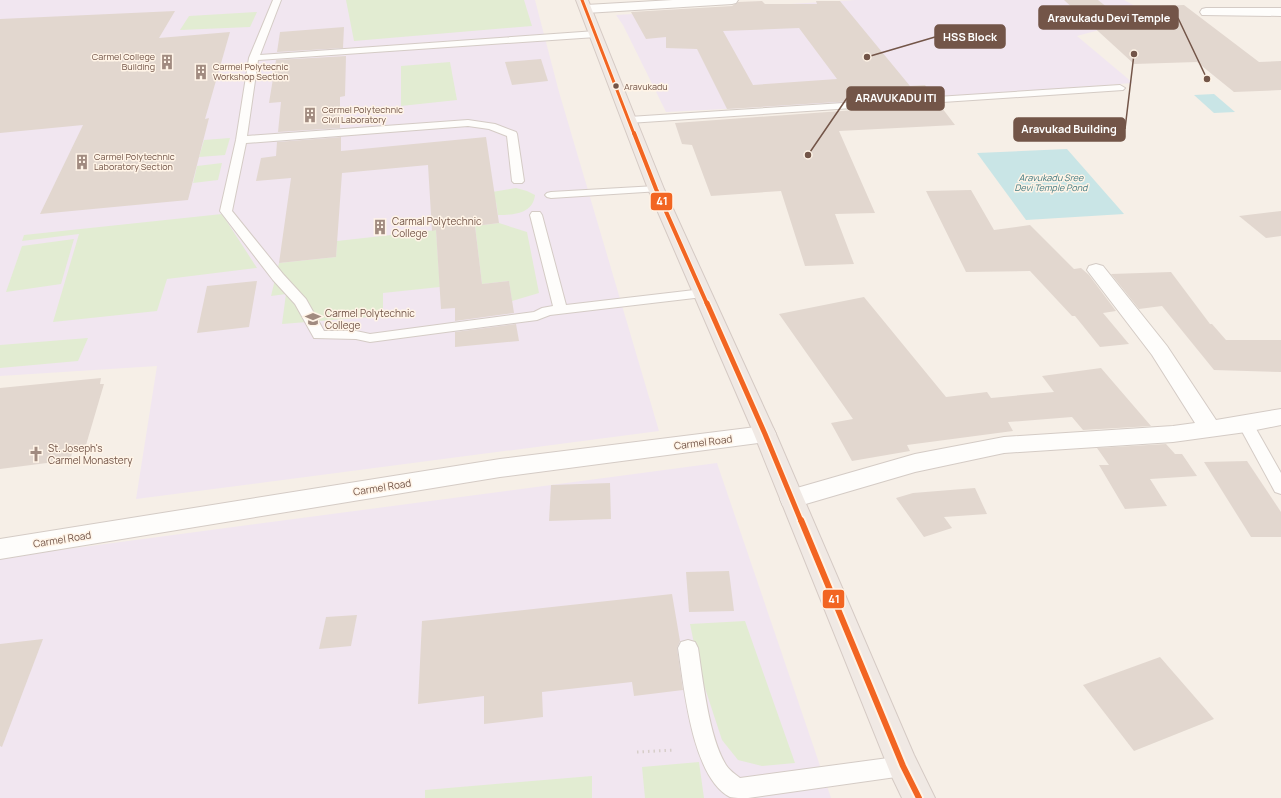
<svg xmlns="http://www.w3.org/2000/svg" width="1281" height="798" font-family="Manrope,sans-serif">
<rect width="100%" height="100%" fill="#f6efe7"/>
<g fill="#f1e6f0">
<path d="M0,0H535L559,92L659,431L136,499L157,366L0,376Z"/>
<path d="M855,0H1124L1135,6L1133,21L1077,36L1133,83L900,100L666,112L623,25L616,15Z"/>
<path d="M717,463L831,798H0V558Z"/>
</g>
<g fill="#e2ecd2">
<path d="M346,0H524L532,26L354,41Z"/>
<path d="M257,12L250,27L180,30L189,16Z"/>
<path d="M450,62L457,100L401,106V66Z"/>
<path d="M230,138L225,155L199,157L204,140Z"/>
<path d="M222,163L218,180L193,183L197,166Z"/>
<path d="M516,188L527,191L535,195C533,214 513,215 498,215L496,202H491L492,192Z"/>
<path d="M222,214L257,268L167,279L157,311L53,322L79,234L22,241L24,235Z"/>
<path d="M499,223L527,232L539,293L512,301L509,281L482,284L475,226Z"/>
<path d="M436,230L440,287L383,293V316L282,324L286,294L271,296L279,263L336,257L337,241Z"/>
<path d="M74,239L61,284L6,292L22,246Z"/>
<path d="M88,338L78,361L0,368V345Z"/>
<path d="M745,621L795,763L762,766L738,760L722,740L700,673L690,624Z"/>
<path d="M699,762L704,798H645L642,767Z"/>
<path d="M592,776V798H425V790Z"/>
</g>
<g fill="#c9e5e6">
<path d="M1214,94L1235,112L1214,113L1194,95Z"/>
<path d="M1067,149L1124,214L1026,220L977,153Z"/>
</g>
<g fill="#e2d7cf" fill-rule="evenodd">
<path d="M1064,0H1098L1108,8L1184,5L1259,62L1281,61V90L1234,92L1197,62L1134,64Z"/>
<path d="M762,1L765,4H817L816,1H840L910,86L925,85L933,96L727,109L697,49L666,48V37L646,39L631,12L732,6L738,2ZM799,28L837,79L753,85L723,31Z"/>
<path d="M175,11L159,38L230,32L205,119L209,118L188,200L40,214L83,125L0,133V19Z"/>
<path d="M344,27L343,48L277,52L280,32Z"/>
<path d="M346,56L345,96L340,97V128L278,132L281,102L269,103L276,60Z"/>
<path d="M541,59L548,81L512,85L505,62Z"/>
<path d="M939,104L955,125L839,131L875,213L835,214L854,264L805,266L781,191L711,196L692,145L682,144L675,123Z"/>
<path d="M341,137V151L486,137L499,223L475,226L482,284L509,281L514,313L455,321V308L441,309L436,230L432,231L428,165L342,173L336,257L279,263L291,178L256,181L261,158L276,156L277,142Z"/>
<path d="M971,190L994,230L1030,225L1074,269L1081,268L1089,275L1116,311L1103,313L1129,344L1100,347L1075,316H1072L1030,271L966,272L926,191Z"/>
<path d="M1281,211V236L1266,238L1239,216Z"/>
<path d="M1171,272L1210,324H1212L1226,340H1281V372L1214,370L1162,306L1139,309L1111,274Z"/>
<path d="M257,281L249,327L197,333L207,286Z"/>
<path d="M864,297L946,397L987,392L991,398L1054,392L1042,376L1101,368L1151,426L1083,430L1072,417L1008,422L1013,431L907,445L910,451L852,461L831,423L853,419L779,314Z"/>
<path d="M516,324L519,341L455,347V332Z"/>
<path d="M101,378L100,384H104L86,445L74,447L70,460L0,469V388Z"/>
<path d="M1166,444L1175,454H1182L1197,476L1150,479L1167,506L1125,509L1099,465H1109L1097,448Z"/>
<path d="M1247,461L1281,512V537H1251L1204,462Z"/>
<path d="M610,483L611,519L549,521L551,485Z"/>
<path d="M975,488L987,514L944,517L952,528L924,537L896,498L913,493Z"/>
<path d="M729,571L734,611L689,612L686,572Z"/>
<path d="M672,594L680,641L677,648L683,690L634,696L632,682L542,692L543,717L484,724V696L418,704L422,621Z"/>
<path d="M357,615L351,646L319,649L326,617Z"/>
<path d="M43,639L2,747L0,746V644Z"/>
<path d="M1160,657L1214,719L1134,751L1083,685Z"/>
</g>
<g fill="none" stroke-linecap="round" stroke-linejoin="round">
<defs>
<g id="service">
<path d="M273,0H281L260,55L596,31L600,34L596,37L258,60L247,136L468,120L495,124L516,132L517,134L524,181L522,183H514L512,181L507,136L489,129L468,126L246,143L232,211L283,274L306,299L324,331H356L370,334L534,312L542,308L553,306L530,215L532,212H540L542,215L566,305L703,289L708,290L710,293L708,296L703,297L550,315L537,320L370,342L356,339L314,338L295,304L273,280L220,211L236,140L249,58Z"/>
<path d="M1120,85L1125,88L1123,90L629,123L624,120L629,117Z"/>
<path d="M656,186L660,187L662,189L660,191L551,198L547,197L545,195L547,193L551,192Z"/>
<path d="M1246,419L1251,420L1281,473V494L1275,492L1238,424L1241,420Z"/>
<path d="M688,640L695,642L698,648C703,681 709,738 726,765C729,770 735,774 740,778L903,756L911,759L914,766L911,773L903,776L748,798C742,798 734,798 730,797C692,778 684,686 678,648L681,642Z"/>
</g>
<g id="minor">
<path d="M673,0H738L736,3L732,4L586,13L582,12L580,9L582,6L586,5Z"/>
<path d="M1206,8H1281V16L1202,15L1200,12L1202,9Z"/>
<path d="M1096,264L1103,266L1167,346L1216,420L1281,409V425L1246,432L1173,442L1004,453L915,472L792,508L783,506L780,499L783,492L915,454L1004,437L1173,426L1195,423L1152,355L1087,270L1089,266Z"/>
<path d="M765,426L773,428L776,434L773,440L765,442L500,477L0,559V539L500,459Z"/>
</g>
<path id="trunk" d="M576,0H588L664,189L776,434L914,755L935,798H902L892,777L754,434L648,189Z"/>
</defs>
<use href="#service" stroke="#d4cbc5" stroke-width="2"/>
<use href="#minor" stroke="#d4cbc5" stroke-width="2"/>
<use href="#trunk" stroke="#d5cac4" stroke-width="2"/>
<path stroke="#d7cec9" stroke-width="3" stroke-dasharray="1.5 4" stroke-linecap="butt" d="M637,752L675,750"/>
<use href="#service" fill="#fefdfb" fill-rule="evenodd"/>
<use href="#minor" fill="#fefdfb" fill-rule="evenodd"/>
<use href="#trunk" fill="#f0e9e4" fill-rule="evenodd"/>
<defs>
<path id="bus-1-far3" d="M582,0L634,134"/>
<path id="bus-1-far2" d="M634,133L656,189L707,304"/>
<path id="bus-1-far1" d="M707,303L765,434L801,521"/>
<path id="bus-1" d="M801,520L903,766L919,798"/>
</defs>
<use href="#bus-1-far3" stroke="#fff4e7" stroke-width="5"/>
<use href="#bus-1-far2" stroke="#fff4e7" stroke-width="6"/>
<use href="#bus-1-far1" stroke="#fff4e7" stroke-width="8"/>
<use href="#bus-1" stroke="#fff4e7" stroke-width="10"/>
<use href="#bus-1-far3" stroke="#f26522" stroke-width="3"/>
<use href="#bus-1-far2" stroke="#f26522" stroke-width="4"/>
<use href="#bus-1-far1" stroke="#f26522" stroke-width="5"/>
<use href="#bus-1" stroke="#f26522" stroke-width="6"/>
</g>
<defs>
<symbol id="building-bare" viewBox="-9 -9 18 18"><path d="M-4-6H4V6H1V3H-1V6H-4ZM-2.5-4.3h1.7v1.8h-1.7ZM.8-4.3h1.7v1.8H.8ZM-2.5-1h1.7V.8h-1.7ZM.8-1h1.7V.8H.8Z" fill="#a18b80" stroke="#fff4e7" stroke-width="2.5" paint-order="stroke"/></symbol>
<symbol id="university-bare" viewBox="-9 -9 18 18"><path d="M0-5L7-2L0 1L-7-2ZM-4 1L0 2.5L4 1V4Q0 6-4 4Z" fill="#a18b80" stroke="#fff4e7" stroke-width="2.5" paint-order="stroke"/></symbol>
<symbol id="church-bare" viewBox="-9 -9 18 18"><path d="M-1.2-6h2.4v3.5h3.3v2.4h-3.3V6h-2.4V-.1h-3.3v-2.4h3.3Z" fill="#a18b80" stroke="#fff4e7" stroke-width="2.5" paint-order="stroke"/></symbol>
</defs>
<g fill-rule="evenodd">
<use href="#building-bare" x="156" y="51" width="22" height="22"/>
<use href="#building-bare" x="190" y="61" width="22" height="22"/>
<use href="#building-bare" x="299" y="104" width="22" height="22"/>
<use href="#building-bare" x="71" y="151" width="22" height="22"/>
<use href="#building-bare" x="369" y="216" width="22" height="22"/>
<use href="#university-bare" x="302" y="308" width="22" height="22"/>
<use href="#church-bare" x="25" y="443" width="22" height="22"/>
</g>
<circle fill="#735548" stroke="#fff4e7" stroke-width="1.5" cx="616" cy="86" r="3.5"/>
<g text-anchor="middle" stroke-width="3" stroke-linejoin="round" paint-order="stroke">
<g font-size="9" fill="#735548" stroke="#fff4e7" text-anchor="start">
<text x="155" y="60" text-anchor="end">Carmel College<tspan x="155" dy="10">Building</tspan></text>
<text x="213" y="70">Carmel Polytecnic<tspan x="213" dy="10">Workshop Section</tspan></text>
<text x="322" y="113">Cermel Polytechnic<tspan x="322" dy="10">Civil Laboratory</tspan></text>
<text x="94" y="160">Carmel Polytechnic<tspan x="94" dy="10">Laboratory Section</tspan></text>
</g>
<g font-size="9" fill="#735548" stroke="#fff4e7" text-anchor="start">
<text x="624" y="90">Aravukadu</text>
</g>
<g font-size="9" font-style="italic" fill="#3f787f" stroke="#fff4e7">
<text x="1051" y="181">Aravukadu Sree<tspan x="1051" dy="10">Devi Temple Pond</tspan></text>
</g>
<g font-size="10" fill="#735548" stroke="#fff4e7" text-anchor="start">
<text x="392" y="225">Carmal Polytechnic<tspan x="392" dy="12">College</tspan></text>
<text x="325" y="317">Carmel Polytechnic<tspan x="325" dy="12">College</tspan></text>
<text x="48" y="452">St. Joseph's<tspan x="48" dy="12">Carmel Monastery</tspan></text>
</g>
<g font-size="10" fill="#735548" stroke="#fff4e7">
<text transform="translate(703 442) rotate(-7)" y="4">Carmel Road</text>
<text transform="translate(382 487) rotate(-9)" y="4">Carmel Road</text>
<text transform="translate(62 539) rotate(-9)" y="4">Carmel Road</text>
</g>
</g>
<path fill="none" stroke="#735548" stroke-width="1.5" d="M1207 79L1178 18M867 57L935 37M808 155L847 98M1134 54L1125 129"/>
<g fill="#735548" stroke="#fff4e7" stroke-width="1.5">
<circle cx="1207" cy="79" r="4"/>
<circle cx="867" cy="57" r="4"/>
<circle cx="808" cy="155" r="4"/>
<circle cx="1134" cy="54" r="4"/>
</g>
<g fill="#735548" stroke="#735548" stroke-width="1.5">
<rect x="1039" y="6" width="139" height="23" rx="4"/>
<rect x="935" y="25" width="70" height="23" rx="4"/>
<rect x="847" y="87" width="97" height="23" rx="4"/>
<rect x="1014" y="118" width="111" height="23" rx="4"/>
</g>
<g font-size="11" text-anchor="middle" font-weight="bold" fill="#fff">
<text x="1109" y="22">Aravukadu Devi Temple</text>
<text x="970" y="41">HSS Block</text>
<text x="896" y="102">ARAVUKADU ITI</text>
<text x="1069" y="133">Aravukad Building</text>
</g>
<g stroke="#fff4e7" stroke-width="1.5">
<rect x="650" y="192" width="23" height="19" rx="4" fill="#f26522"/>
<rect x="822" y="589" width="23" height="20" rx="4" fill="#f26522"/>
</g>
<g font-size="11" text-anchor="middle" font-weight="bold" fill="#fff">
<text x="662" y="205">41</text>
<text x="834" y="603">41</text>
</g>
</svg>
